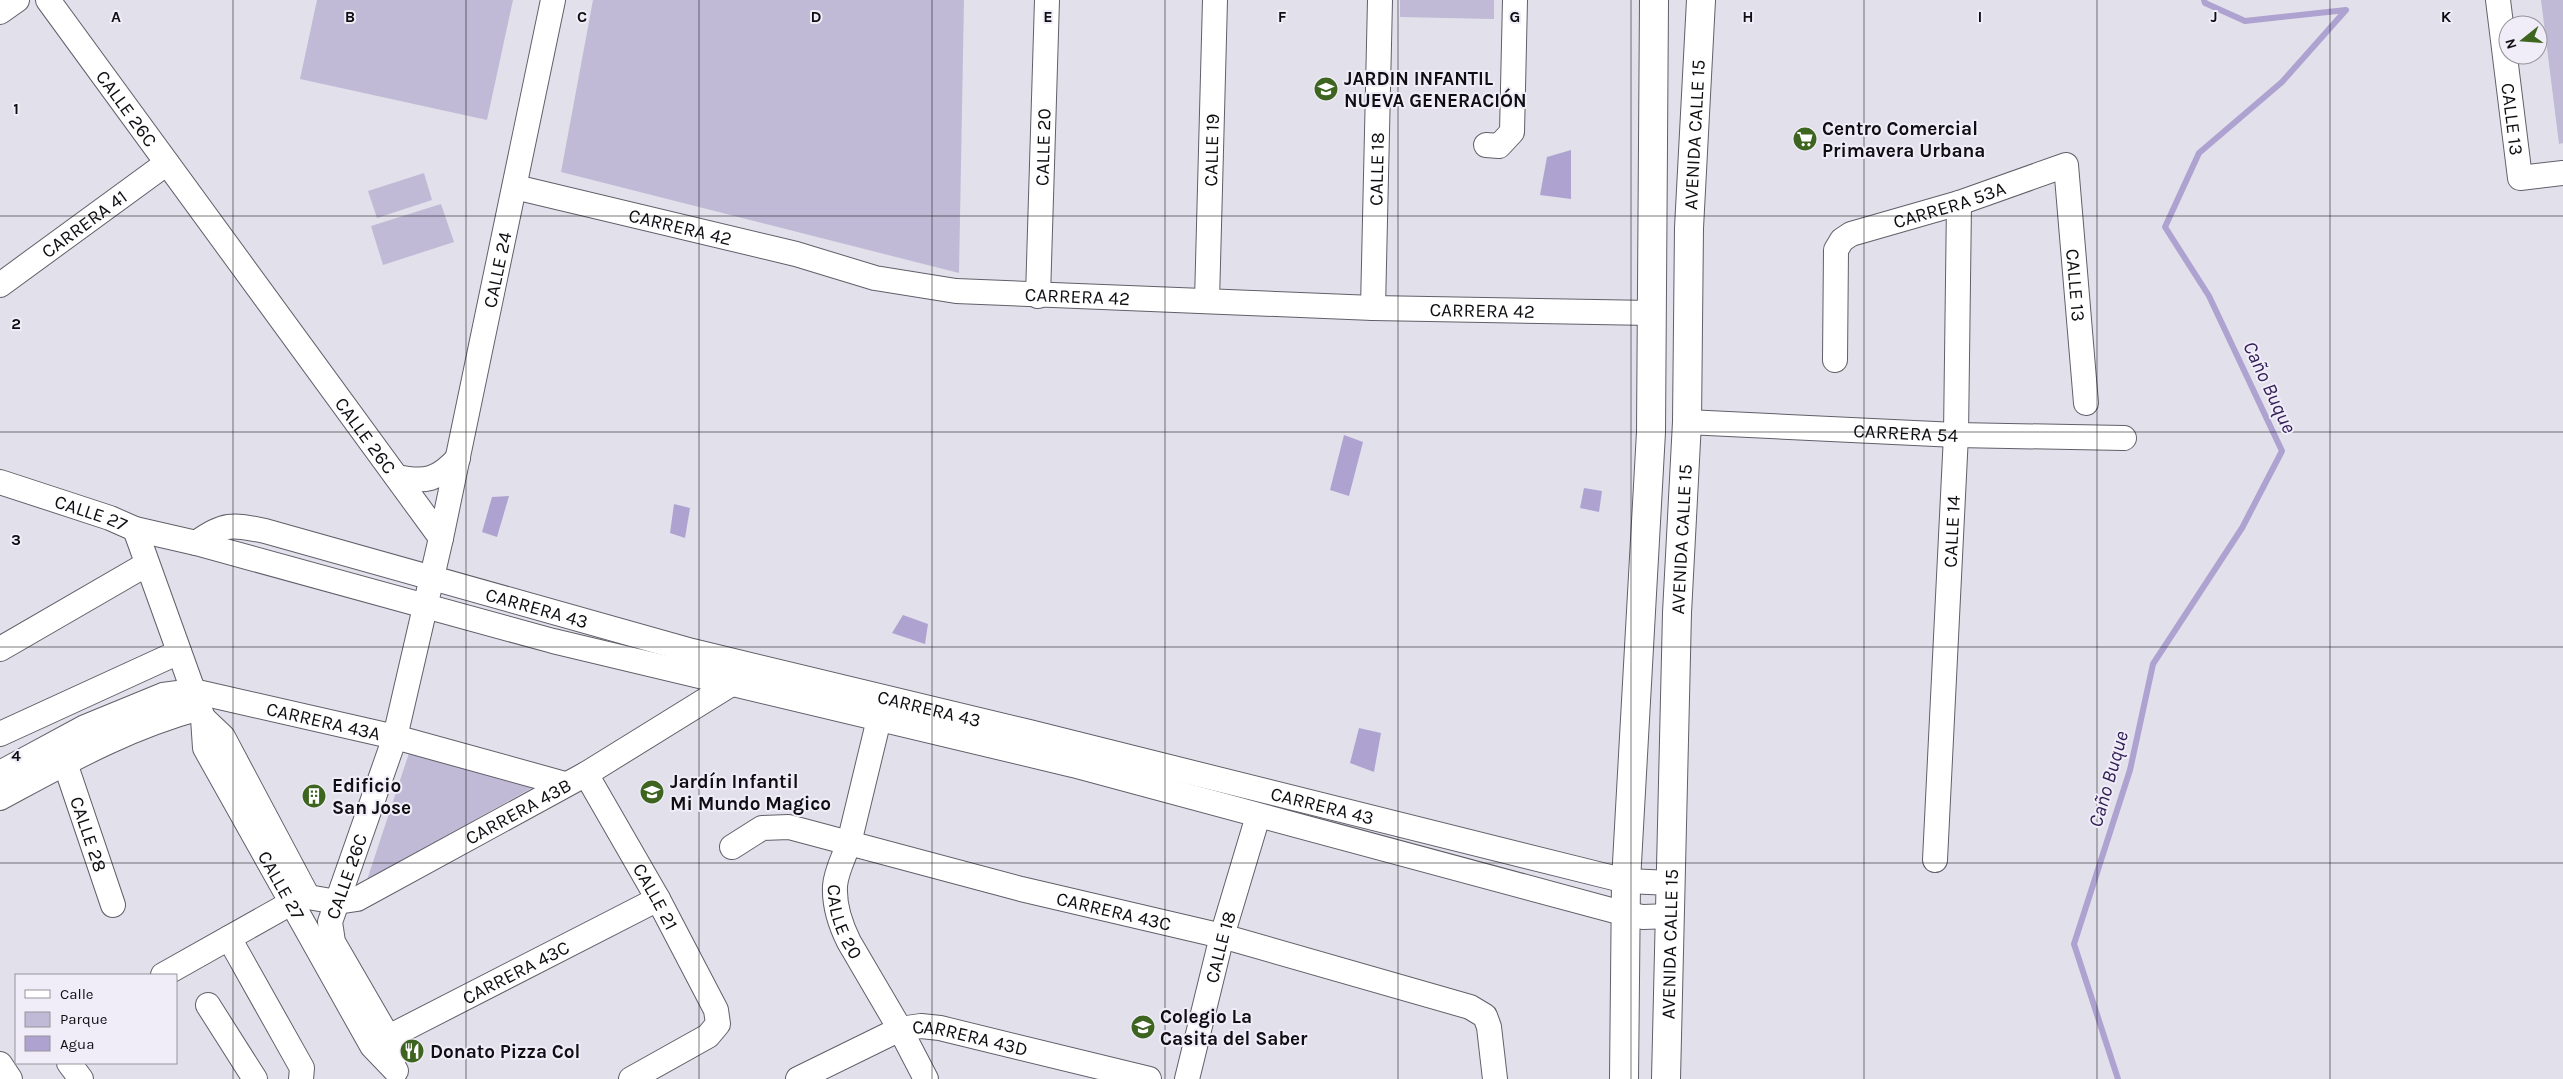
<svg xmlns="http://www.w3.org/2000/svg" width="2563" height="1079" font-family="Karla,sans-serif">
<rect width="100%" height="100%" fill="#e2e0eb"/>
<g fill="#c0bad6">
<path d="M317,0H513L487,120L300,79Z"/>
<path d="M593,0H964L959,273L561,172Z"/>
<path d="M1400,0H1494V19L1400,17Z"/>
<path d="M2541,0H2563V143L2559,144Z"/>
<path d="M424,173L432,200L377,218L368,191Z"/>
<path d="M441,204L454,242L383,265L371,226Z"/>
<path d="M412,744L539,784L367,880Z"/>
</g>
<g fill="#aea3d0">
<path d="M1571,150V199L1540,195L1547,157Z"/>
<path d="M1344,435L1363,442L1349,496L1330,490Z"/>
<path d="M1584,488L1602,491L1599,512L1580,508Z"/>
<path d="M509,496L497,537L482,532L492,497Z"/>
<path d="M674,504L690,508L685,538L670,533Z"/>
<path d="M903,615L928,624L925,644L892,633Z"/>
<path d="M1359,728L1381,733L1374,772L1350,763Z"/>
</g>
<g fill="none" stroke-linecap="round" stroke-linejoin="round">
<path stroke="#aea3d0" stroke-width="6" d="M2118,1079L2074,944L2130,770L2153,664L2242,528L2282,451L2209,296L2165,227L2199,153L2282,82L2346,10L2245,21L2205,3L2204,0"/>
<defs>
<g id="minor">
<path id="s1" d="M48,0L441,538"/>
<path id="s2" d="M2498,0L2520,178L2563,173"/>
<path d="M0,12L17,0"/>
<path d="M1486,145L1499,146L1512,132L1515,0"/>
<path id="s3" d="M515,187L796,254L875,278L956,291L1373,308L1652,313"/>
<path id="s4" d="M0,285L167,163"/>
<path id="s5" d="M1038,296L1047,0"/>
<path id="s6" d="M1207,301L1215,0"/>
<path id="s7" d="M1373,308L1380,0"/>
<path id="s8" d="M1835,360L1836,250L1842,240L1851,234L1959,203L2066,165L2086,403"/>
<path id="s9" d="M1687,422L1956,435L2124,438"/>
<path d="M397,477C425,483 438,480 458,458"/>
<path id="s10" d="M0,482L110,518L135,529L196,543L553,641L1073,765L1626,914L1643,917L1671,916"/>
<path id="s11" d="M135,529L203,718L205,748L372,1046L396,1071"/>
<path id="s12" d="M196,543C225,523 231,524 265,531L692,651L1029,732L1626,881L1672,883"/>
<path d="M0,649L147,564"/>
<path d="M203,718L223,737L308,897"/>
<path id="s13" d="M879,719C869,759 860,799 850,839C846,854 836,870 835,886C834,906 840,924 849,942L900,1029L926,1079"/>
<path d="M0,734L179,652"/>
<path id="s14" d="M65,763L113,905"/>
<path id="s15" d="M0,773L85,727L163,695L193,691L395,737L565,784"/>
<path id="s16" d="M586,774L658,899L716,1010L718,1024L708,1036L631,1079"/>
<path d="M0,798C67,762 126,728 200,708"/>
<path id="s17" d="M732,847L762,828L789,827L1021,889L1222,936L1470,1007L1485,1016L1489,1027L1495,1079"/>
<path id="s18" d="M1935,860L1956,435L1959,203"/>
<path d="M229,938L302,1068L301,1079"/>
<path id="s19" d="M163,975L291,903L308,897L337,902L357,899L586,774L733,683"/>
<path d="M208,1005L255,1079"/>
<path id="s20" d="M375,1044L658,899"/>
<path d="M69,1063L81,1079"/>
<path d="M0,1064L10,1079"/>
<path id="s21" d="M394,1068L388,1037L333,942L330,922L395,737L441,538L553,0"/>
<path id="s22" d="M798,1079L900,1029L921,1026L940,1028L1149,1079"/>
<path id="s23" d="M1187,1079L1222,936L1258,816"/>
</g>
<g id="major">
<path d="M1624,1079L1626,881L1651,432L1654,0"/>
<path id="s24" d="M1666,1079L1677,613L1687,422L1689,228L1701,0"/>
</g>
</defs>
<use href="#minor" stroke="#615f69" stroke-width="26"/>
<use href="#major" stroke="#615f69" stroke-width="30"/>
<use href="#minor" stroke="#fff" stroke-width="24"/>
<use href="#major" stroke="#fff" stroke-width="28"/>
</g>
<path fill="none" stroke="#0f0e12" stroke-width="1" stroke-opacity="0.55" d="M233,0V1079M466,0V1079M699,0V1079M932,0V1079M1165,0V1079M1398,0V1079M1631,0V1079M1864,0V1079M2097,0V1079M2330,0V1079M0,216H2563M0,432H2563M0,647H2563M0,863H2563"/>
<defs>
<symbol id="school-disc" viewBox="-11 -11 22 22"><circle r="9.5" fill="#3e6520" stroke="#f0edf8"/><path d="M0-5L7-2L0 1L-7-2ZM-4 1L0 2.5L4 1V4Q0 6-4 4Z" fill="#fff"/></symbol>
<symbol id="supermarket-disc" viewBox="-11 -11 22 22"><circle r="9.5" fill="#3e6520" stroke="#f0edf8"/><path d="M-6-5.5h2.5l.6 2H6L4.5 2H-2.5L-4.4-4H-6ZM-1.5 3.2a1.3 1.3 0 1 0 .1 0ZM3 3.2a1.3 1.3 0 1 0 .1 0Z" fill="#fff"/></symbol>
<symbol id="building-disc" viewBox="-11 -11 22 22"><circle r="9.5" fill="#3e6520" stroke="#f0edf8"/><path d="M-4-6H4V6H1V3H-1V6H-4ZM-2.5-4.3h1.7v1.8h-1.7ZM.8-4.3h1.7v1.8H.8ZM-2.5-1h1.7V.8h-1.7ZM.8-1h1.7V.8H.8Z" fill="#fff"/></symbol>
<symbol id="restaurant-disc" viewBox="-11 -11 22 22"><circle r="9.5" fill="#3e6520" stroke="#f0edf8"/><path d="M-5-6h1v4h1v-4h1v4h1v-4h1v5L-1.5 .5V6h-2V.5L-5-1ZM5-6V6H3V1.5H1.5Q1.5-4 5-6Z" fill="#fff"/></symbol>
</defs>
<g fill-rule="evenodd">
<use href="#school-disc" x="1312" y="75" width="28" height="28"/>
<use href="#supermarket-disc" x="1791" y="125" width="28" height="28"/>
<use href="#school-disc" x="638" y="778" width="28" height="28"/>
<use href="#building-disc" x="300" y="782" width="28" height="28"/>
<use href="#school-disc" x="1129" y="1013" width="28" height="28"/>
<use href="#restaurant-disc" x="398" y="1037" width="28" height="28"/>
</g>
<g text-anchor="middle" stroke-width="4" stroke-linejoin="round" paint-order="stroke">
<g font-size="19" font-weight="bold" fill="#0f0e12" stroke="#f0edf8" text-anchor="start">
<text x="1344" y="85">JARDIN INFANTIL<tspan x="1344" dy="22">NUEVA GENERACIÓN</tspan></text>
<text x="1822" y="135">Centro Comercial<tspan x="1822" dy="22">Primavera Urbana</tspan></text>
<text x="670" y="788">Jardín Infantil<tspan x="670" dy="22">Mi Mundo Magico</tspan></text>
<text x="332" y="792">Edificio<tspan x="332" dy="22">San Jose</tspan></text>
<text x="1160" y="1023">Colegio La<tspan x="1160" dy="22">Casita del Saber</tspan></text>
<text x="430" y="1058">Donato Pizza Col</text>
</g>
<g font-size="19" fill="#0f0e12" stroke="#f0edf8">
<text dy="7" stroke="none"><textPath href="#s1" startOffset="134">CALLE 26C</textPath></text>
<text dy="7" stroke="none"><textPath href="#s2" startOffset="120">CALLE 13</textPath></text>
<text dy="7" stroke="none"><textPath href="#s24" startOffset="945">AVENIDA CALLE 15</textPath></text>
<text dy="7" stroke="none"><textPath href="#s5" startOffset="149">CALLE 20</textPath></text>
<text dy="7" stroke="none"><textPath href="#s6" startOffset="151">CALLE 19</textPath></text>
<text dy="7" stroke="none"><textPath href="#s7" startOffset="139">CALLE 18</textPath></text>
<text dy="7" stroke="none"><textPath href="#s8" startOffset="235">CARRERA 53A</textPath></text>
<text dy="7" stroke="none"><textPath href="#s4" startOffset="104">CARRERA 41</textPath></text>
<text dy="7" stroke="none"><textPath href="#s3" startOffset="170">CARRERA 42</textPath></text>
<text dy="7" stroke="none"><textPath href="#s21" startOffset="836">CALLE 24</textPath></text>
<text dy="7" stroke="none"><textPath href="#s8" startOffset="479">CALLE 13</textPath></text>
<text dy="7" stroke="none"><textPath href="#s3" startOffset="575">CARRERA 42</textPath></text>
<text dy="7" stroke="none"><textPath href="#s3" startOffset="980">CARRERA 42</textPath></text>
<text dy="7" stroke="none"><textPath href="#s9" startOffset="219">CARRERA 54</textPath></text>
<text dy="7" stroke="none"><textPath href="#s1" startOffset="539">CALLE 26C</textPath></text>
<text dy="7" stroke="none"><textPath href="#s10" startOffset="96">CALLE 27</textPath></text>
<text dy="7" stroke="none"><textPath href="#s18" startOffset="329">CALLE 14</textPath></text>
<text dy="7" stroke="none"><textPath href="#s24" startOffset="540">AVENIDA CALLE 15</textPath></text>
<text dy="7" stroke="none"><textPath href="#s12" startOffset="356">CARRERA 43</textPath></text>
<text dy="7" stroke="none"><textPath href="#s12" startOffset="761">CARRERA 43</textPath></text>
<text dy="7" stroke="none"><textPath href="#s15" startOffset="345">CARRERA 43A</textPath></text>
<text dy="7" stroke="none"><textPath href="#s12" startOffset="1166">CARRERA 43</textPath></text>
<text dy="7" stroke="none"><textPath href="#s19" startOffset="398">CARRERA 43B</textPath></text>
<text dy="7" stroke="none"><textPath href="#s14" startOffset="75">CALLE 28</textPath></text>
<text dy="7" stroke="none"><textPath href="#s21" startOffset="210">CALLE 26C</textPath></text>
<text dy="7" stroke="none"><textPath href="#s11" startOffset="388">CALLE 27</textPath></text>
<text dy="7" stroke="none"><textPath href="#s16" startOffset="141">CALLE 21</textPath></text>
<text dy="7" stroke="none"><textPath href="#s17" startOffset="398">CARRERA 43C</textPath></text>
<text dy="7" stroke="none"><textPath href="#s13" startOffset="210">CALLE 20</textPath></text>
<text dy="7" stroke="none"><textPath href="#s24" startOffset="135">AVENIDA CALLE 15</textPath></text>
<text dy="7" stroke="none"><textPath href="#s23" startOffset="136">CALLE 18</textPath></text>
<text dy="7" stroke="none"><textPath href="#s20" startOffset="158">CARRERA 43C</textPath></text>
<text dy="7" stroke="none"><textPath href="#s22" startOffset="185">CARRERA 43D</textPath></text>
</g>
<g font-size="20" font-style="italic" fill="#301d54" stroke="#f0edf8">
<text transform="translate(2270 387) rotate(65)" y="7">Caño Buque</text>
<text transform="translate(2108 779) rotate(-74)" y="7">Caño Buque</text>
</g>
</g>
<g font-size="16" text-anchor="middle" font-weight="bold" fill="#0f0e12" stroke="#f0edf8" stroke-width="4" stroke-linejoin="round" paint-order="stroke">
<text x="116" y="22">A</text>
<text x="350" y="22">B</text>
<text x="582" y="22">C</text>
<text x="816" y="22">D</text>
<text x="1048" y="22">E</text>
<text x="1282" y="22">F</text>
<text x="1515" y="22">G</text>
<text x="1748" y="22">H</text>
<text x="1980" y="22">I</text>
<text x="2214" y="22">J</text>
<text x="2446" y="22">K</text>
<text x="16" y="114">1</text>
<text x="16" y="329">2</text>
<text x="16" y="545">3</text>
<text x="16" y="761">4</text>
</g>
<rect x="15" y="974" width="162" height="90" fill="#f0edf8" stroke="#96949c"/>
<rect x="25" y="990" width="25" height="8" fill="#ffffff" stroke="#96949c"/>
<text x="60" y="999" font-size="15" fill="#0f0e12">Calle</text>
<rect x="25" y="1012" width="25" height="15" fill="#c0bad6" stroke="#96949c"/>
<text x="60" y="1024" font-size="15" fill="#0f0e12">Parque</text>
<rect x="25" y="1036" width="25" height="15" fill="#aea3d0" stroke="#96949c"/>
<text x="60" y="1049" font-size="15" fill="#0f0e12">Agua</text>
<g transform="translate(2523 40) rotate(253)"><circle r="24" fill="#f0edf8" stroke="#96949c"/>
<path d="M0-4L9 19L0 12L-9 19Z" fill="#3e6520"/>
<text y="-8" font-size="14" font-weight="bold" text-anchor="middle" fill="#0f0e12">N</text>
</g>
</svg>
